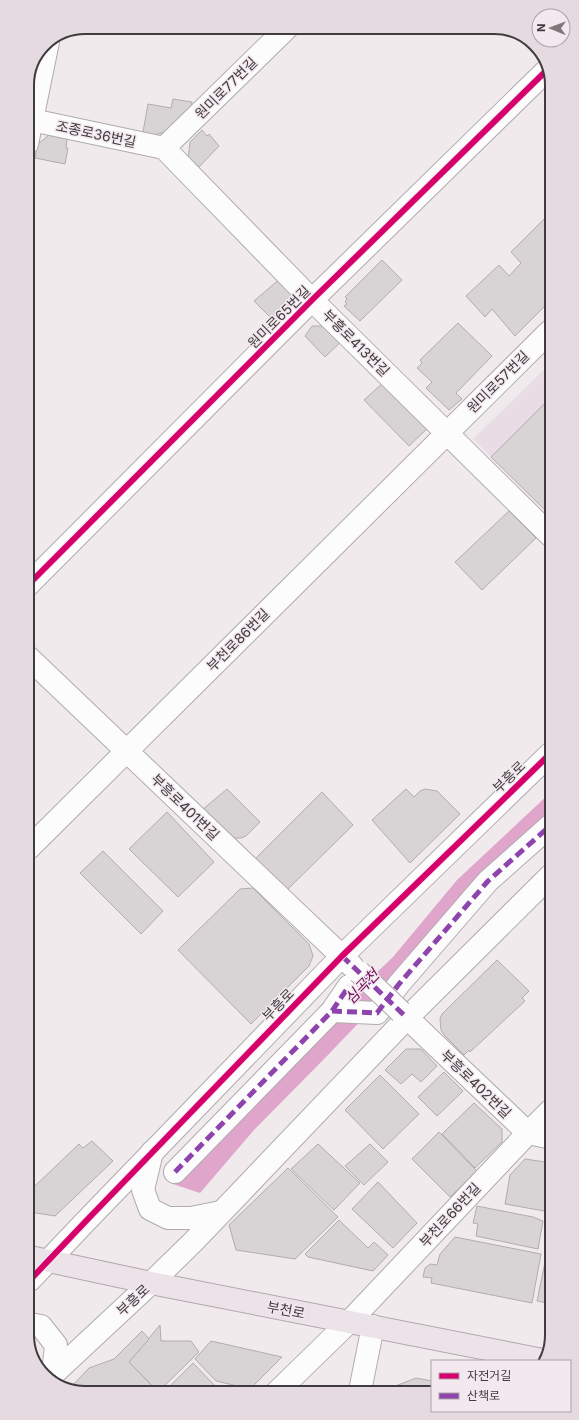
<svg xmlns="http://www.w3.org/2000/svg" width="579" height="1420" font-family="Inter,'Noto Sans KR',sans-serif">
<rect width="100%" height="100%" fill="#f0eaed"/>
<path fill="#e9dce4" d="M550,364V515L473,439Z"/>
<path fill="#e0a5cb" d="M551,792V817L395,985L327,1056L254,1130L200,1193L170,1183L219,1128L330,1017L393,957L457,880Z"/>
<g fill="#d8d3d5" stroke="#b1acae">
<path d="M173,99L192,102L190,111L170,130L155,135L143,132L148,104L171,108Z"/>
<path d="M202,130L207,136L209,134L219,146L198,168L188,160L190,142Z"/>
<path d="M49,135L67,139L66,148H68L65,164L35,158L37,145Z"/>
<path d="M549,214L550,301L515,336L492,309L485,317L466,296L499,265L509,276L521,263L511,252Z"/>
<path d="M382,260L402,280L360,321L344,306L347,304L345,302L347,299L345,297Z"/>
<path d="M282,277L296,290V306L276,323L254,301Z"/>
<path d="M458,323L492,356L456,393L462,399L449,410L426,388L432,382L417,368L422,363L420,360Z"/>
<path d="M312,326H323L345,338L325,357L305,336Z"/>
<path d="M386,380L430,426L409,446L364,400Z"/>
<path d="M548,400L550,401V462L547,465L550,468V515L491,457Z"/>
<path d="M509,511L536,538L482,590L455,562Z"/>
<path d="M227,789L260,822L246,836L241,838H230L202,810Z"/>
<path d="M406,789L414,797L420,791L425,789L437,791L460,814L410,863L372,820Z"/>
<path d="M322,792L353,825L286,891L253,861Z"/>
<path d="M167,812L214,862L178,897L129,849Z"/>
<path d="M103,851L163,911L141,934L80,873Z"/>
<path d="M253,888L309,944L313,956L309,966L251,1024L178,950L240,889Z"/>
<path d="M497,960L529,991L522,998L525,1001L470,1052L469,1050L464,1055L445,1036L441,1030L440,1019L442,1014Z"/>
<path d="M406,1049H421L437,1066L421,1082L412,1074L401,1084L385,1070Z"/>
<path d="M444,1072L463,1091L437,1116L418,1097Z"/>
<path d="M380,1075L419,1114L383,1149L345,1110Z"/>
<path d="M474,1103L502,1129V1142L475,1168L442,1134Z"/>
<path d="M439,1132L477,1171L450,1197L412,1159Z"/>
<path d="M92,1141L113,1161L55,1216L30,1212V1181L35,1186L79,1144L83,1148Z"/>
<path d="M318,1144L360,1183L334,1210L291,1169Z"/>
<path d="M370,1144L388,1162L364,1185L345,1166Z"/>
<path d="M525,1159L552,1163V1174L544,1211L505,1204L510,1175Z"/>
<path d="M288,1168L338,1217L295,1259L236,1250L229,1225Z"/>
<path d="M378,1182L417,1223L393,1248L352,1209Z"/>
<path d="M477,1206L533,1217L543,1221L538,1249L476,1236L478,1224L473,1223Z"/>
<path d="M339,1220L368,1248L374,1242L388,1255L373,1271L308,1257L305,1254Z"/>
<path d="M552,1228V1304L537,1301Z"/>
<path d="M455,1237L541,1254L532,1303L431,1283L432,1278L423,1277L425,1268L430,1264L437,1265L440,1254Z"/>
<path d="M160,1325L161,1341H191L199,1352L158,1392L129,1362Z"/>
<path d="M142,1331L149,1339L129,1362L158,1392L81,1393L73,1385L89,1368L114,1359Z"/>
<path d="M211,1341L282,1357L250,1389L216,1381L195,1359Z"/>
<path d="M193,1363L221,1392H164Z"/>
<path d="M416,1378L432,1381V1391H392L393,1387Z"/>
</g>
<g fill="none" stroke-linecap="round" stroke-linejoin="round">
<defs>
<g id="minor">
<path d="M27,119L164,148"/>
<path d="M27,144L48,42"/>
<path d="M164,148L312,300L550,535"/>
<path d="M164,148L288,27"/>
<path d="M28,585L312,300L549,68"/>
<path d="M28,657L352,966"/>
<path d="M29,848L550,331"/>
<path d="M332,1011L377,1013L399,984L488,881L551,825"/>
<path d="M401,1012L528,1133L552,1138"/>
<path d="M152,1152L143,1190L150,1209L168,1218H191L221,1212"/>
<path d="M175,1172L332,1011L349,986"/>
<path d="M30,1280L86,1221L342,956L551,753"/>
<path d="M30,1324L41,1326L56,1345L53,1374"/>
<path d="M48,1379L151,1283L194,1241L407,1018L551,875"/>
<path d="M360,1391L373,1326"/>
<path d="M277,1392L349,1322L528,1133L551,1110"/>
</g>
<path id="major" d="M30,1257L151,1283L543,1360"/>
</defs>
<use href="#minor" stroke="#b0abae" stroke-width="24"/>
<use href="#major" stroke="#b4a6af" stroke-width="24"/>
<use href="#minor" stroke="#fdfcfc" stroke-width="22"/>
<use href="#major" stroke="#ebe3e8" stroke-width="22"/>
<defs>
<path id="minor-bridge" d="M359,972L401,1012"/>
</defs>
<use href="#minor-bridge" stroke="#b0abae" stroke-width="24" stroke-linecap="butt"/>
<use href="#minor-bridge" stroke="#fdfcfc" stroke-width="22"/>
<g stroke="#8e44ad" stroke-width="5" stroke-dasharray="10 5" stroke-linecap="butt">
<path d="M342,956L407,1018"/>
<path d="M332,1011L377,1013L399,984L488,881L551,825"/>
<path d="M175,1172L332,1011L349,986"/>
</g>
<defs>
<g id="cycleway">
<path d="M28,585L312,300L549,68"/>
<path d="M30,1280L86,1221L342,956L551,753"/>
</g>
</defs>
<use href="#cycleway" stroke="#f2e8ee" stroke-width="8"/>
<use href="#cycleway" stroke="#d6006c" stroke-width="6"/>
</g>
<g text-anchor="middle" stroke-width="3" stroke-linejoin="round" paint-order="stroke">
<g font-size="14" fill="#403b3e" stroke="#f2e8ee">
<text transform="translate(226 88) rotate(-45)" y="5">원미로77번길</text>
<text transform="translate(96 134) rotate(12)" y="5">조종로36번길</text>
<text transform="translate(279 317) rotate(-45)" y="5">원미로65번길</text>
<text transform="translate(356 343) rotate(45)" y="5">부흥로413번길</text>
<text transform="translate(498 382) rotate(-45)" y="5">원미로57번길</text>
<text transform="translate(238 640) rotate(-45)" y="5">부천로86번길</text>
<text transform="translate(509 777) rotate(-44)" y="5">부흥로</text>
<text transform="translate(185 807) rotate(44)" y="5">부흥로401번길</text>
<text transform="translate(278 1005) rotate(-46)" y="5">부흥로</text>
<text transform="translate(476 1084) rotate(44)" y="5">부흥로402번길</text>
<text transform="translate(450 1215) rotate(-47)" y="5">부천로66번길</text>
<text transform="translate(133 1300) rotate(-43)" y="5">부흥로</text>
<text transform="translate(286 1310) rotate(11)" y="5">부천로</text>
</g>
<g font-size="15" font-style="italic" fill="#6f0d58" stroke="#f2e8ee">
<text transform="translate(362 987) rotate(-46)" y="5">심곡천</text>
</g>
</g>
<path d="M0 0H579V1420H0ZM85 34H494A51 51 0 0 1 545 85V1335A51 51 0 0 1 494 1386H85A51 51 0 0 1 34 1335V85A51 51 0 0 1 85 34Z" fill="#e4dae0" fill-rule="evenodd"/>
<path fill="none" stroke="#403b3e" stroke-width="2" d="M85 34H494A51 51 0 0 1 545 85V1335A51 51 0 0 1 494 1386H85A51 51 0 0 1 34 1335V85A51 51 0 0 1 85 34Z"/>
<rect x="431" y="1360" width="140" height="52" fill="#f2e8ee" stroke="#aba3a8"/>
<rect x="439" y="1373" width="20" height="6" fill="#d6006c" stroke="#aba3a8"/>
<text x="467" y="1380" font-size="12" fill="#403b3e">자전거길</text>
<rect x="439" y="1393" width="20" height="6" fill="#8e44ad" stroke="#aba3a8"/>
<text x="467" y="1400" font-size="12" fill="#403b3e">산책로</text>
<g transform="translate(551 28) rotate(271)"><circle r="19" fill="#f2e8ee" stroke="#aba3a8"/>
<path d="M0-3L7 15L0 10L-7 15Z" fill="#7e787b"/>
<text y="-6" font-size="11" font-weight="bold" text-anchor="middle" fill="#403b3e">N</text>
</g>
</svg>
